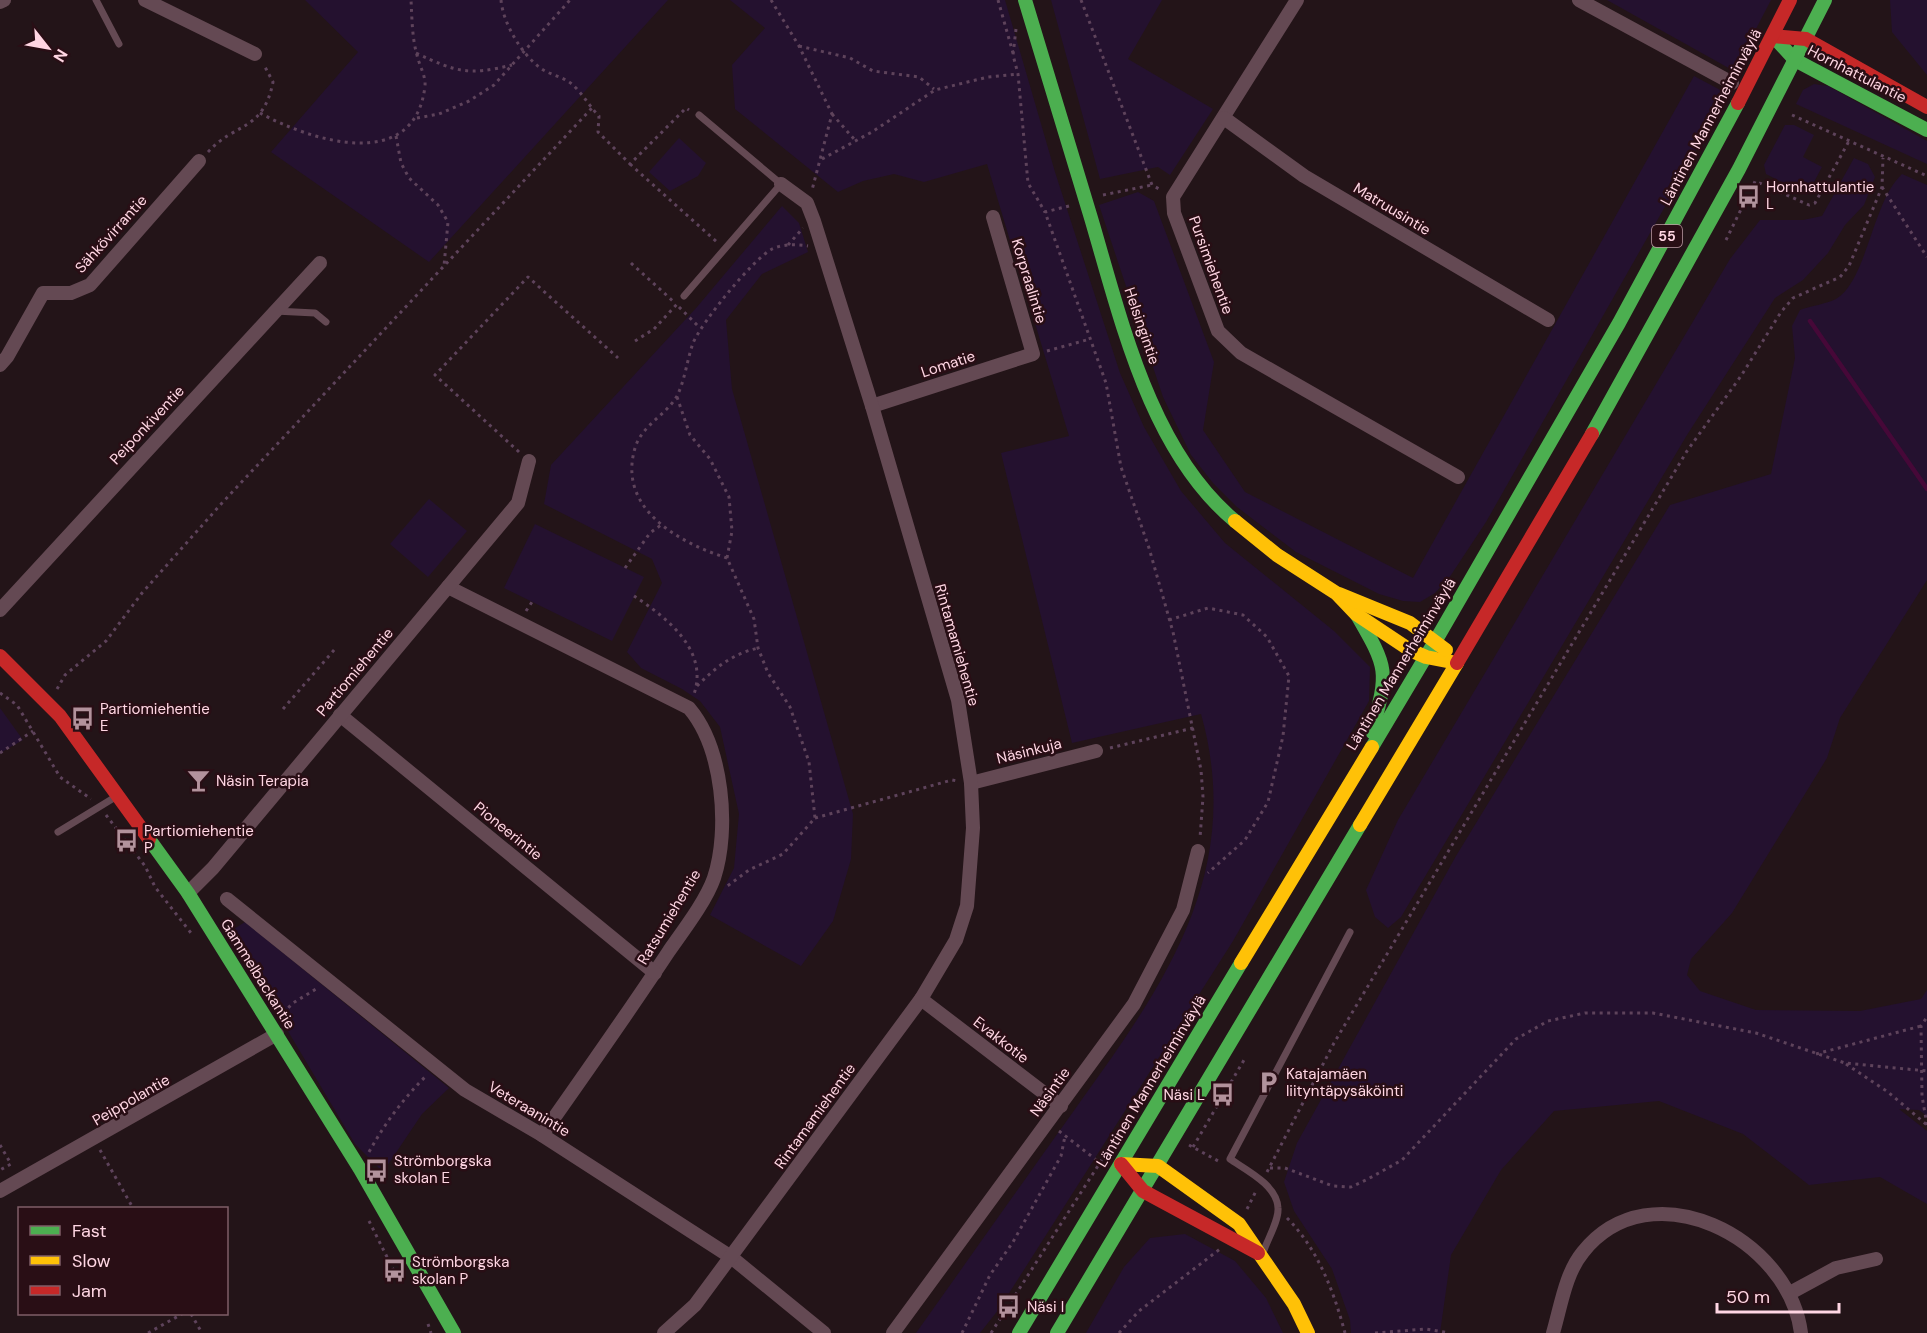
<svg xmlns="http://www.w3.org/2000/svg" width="1927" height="1333" font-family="'DM Sans',sans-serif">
<rect width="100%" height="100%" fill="#231418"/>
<g fill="#24112f">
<path d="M305,0H668L429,262L271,152L358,52Z"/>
<path d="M730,0H1005L1055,172L1120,373L1144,427L1181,491L1225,543L1334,631L1370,667L1369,701L1233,941L999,1309L980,1333H916C965,1264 1014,1195 1063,1126C1154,998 1248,881 1201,714L1072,743L1001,453L1069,436L987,164L924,182L894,174L863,181L838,192L735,109L732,65L765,28Z"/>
<path d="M1051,0H1162L1128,59L1213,109L1170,175L1158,167L1100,179Z"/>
<path d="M1607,0H1771L1734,71Z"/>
<path d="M1890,0H1927V75L1892,32Z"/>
<path d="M1694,76L1726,93L1671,196L1486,522L1451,575L1435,593L1420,602L1403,601L1379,594L1296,552L1237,507L1213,483L1191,455L1163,397L1099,205L1138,192L1154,201L1214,362L1203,430L1245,492L1413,578Z"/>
<path d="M1814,84L1828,86L1927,141V164L1796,104L1803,90Z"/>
<path d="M1785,125H1794L1814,135L1803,157L1822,167L1807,195L1766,174L1764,165Z"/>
<path d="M679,138L706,163L698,176L670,191L649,172Z"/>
<path d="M1854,158L1868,164L1875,177L1864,205L1845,225L1828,253L1803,280L1775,298L1687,435L1401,917L1388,928L1375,917L1366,890L1398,820L1730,259L1760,220H1803L1822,216Z"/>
<path d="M1902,174L1927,185V580L1840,718L1827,758L1732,913L1691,959L1687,975L1700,991L1756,1010L1860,1011L1921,999L1927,990V1116L1919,1110L1899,1109L1927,1131V1204L1880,1177L1809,1185L1743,1134L1659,1101L1554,1111L1501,1170L1451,1255L1440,1333H1351L1350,1320L1332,1269L1294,1211L1284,1182L1297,1143L1456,856L1670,505L1771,474L1795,358L1792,326L1800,310C1811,306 1826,304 1836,299C1867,281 1872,202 1902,174Z"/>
<path d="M782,206L799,223L808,252L762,274L726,320L732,389L853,814L851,859L833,921L801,966L710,915L734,868L739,814L720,727L700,701L682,689L641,668L627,652L662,583L652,559L544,504L551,465L697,307Z"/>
<path d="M429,499L467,531L428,577L390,544Z"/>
<path d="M535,524L644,577L612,641L504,588Z"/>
<path d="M0,708L23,740L0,753Z"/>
<path d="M245,922L449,1088L422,1114L383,1172L355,1144L229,932Z"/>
<path d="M1185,1234L1235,1261L1266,1298L1283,1333H1086L1124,1267L1150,1238Z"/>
</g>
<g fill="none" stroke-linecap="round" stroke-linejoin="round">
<path stroke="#460838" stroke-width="4.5" d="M1810,321L1927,489"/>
<g stroke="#5e435b" stroke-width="3" stroke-dasharray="3 4.5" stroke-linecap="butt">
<path d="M501,0C503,23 521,53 539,67C550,76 565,76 575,87C584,96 590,107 599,116L598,132L630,164L686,108L689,110"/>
<path d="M771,0L799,46L832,114L812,190"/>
<path d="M998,0L1013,53"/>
<path d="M1081,0L1152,185L1161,190"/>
<path d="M1016,29L1013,55L1018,74L1028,183L1045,212"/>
<path d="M799,46L850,58L873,71L919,77L934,89"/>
<path d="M416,53C457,72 467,76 512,65"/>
<path d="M260,113C311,141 415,174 425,86C426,76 419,65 417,55C412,38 412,18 411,0"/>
<path d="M832,114L854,139"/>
<path d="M1792,115L1927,176"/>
<path d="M417,118L439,114L469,101L494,85L570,0"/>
<path d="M396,136L401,163L409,178L438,205L448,222L444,266"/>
<path d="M208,152C235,122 263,132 273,82L264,65"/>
<path d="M822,159L872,132L935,90L988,77L1018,74"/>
<path d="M630,164L718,243"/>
<path d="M1754,184L1755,181L1809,205L1815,203L1849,141"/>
<path d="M1882,187L1927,257"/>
<path d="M1103,195L1152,185"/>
<path d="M1069,206L1045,212L1106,383L1121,467L1149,548L1173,632L1201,770L1203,797L1200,838"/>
<path d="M1726,240L1749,193"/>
<path d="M788,245L803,228"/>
<path d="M631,263L674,302"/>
<path d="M679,307L700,328"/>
<path d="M635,341L654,329L677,304"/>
<path d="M1047,351L1090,339"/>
<path d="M677,397L690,435L710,459L729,497L732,531L727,558L754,619L758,648L768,673L790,707L809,762L815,818L783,854L749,870L726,887"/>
<path d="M519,452L435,375L528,277L618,358"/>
<path d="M727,558C677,542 615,507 636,445C644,424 667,414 677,396C685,380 687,360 693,343C702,322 752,260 772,249C783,244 796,244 808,246"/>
<path d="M625,568L650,533L661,525"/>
<path d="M634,596C666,617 709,650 694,694"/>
<path d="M526,611L532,602"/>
<path d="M1169,620L1208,608L1243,615L1267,637L1289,676L1283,736L1268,802L1245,840L1208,873"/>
<path d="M697,686C715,668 732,654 758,648"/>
<path d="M57,689L65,675L106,641L142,593L222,503L592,108"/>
<path d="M0,693L17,705L60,777L91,799"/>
<path d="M283,709L335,649"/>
<path d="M1110,748L1193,728"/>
<path d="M0,753L33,731"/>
<path d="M106,815L145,866L155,887L191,933"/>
<path d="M815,818L952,780L957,781"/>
<path d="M283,1013L293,1003L316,989"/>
<path d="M1816,1054L1921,1026"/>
<path d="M1846,1064L1888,1092L1927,1125"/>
<path d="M1927,1125L1922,1096L1921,1026L1927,1017"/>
<path d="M1059,1131L1099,1162"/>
<path d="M0,1145L11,1164L0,1170"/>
<path d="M1189,1145L1220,1162"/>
<path d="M1193,1147L1244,1060"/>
<path d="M100,1150L133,1208"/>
<path d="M369,1152C385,1123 403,1099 426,1076"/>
<path d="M1270,1168H1285L1333,1186L1351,1187L1368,1179L1402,1160L1516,1039L1548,1021L1585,1013H1653L1756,1033L1845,1063L1927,1071"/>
<path d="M1267,1172L1334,1043L1687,451L1741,376L1781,312L1793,298L1840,277L1849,266L1882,187L1883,158"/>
<path d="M1247,1209L1256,1191"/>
<path d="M1287,1218C1318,1249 1334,1292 1345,1333"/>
<path d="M369,1221L394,1271L405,1285"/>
<path d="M191,1314L202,1333"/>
<path d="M428,1324L431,1333"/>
<path d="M148,1333L182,1314"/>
<path d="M962,1333L990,1275L1013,1242L1061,1156L1065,1136"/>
<path d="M991,1333L1103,1158"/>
<path d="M1119,1333L1139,1311L1220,1249"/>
<path d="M1375,1333L1426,1329L1449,1333"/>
</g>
<g stroke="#644953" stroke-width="7">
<path d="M96,0L119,44"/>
<path d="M684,296L781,184L699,115"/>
<path d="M275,311L315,313L326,322"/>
<path d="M58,832L117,796"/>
<path d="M1263,1253C1267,1240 1279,1221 1278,1208C1277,1185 1246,1170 1230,1159L1350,932"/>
</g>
<g stroke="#644953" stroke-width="14">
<path d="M145,0L255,54"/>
<path d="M1297,0L1173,197L1174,213L1218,331L1241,353L1458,477"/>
<path d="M1579,0L1732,83"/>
<path d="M0,2L4,0"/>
<path d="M1224,118L1304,176L1548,320"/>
<path d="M0,365L7,357L43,293H71L90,285L199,161"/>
<path d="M872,406L1033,354L993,217"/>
<path d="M448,587L689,708C723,748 730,829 714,878C706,901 683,931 669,951C628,1013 585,1074 542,1135"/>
<path d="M0,610L320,263"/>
<path d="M340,715L655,973"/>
<path d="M971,783L1096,751"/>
<path d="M188,893L213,868L518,503L529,461"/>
<path d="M227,899L465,1090L542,1135L731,1257L824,1333"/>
<path d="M921,999L1061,1106"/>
<path d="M0,1191L277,1034"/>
<path d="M1790,1293L1836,1268L1876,1259"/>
<path d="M664,1333L695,1305L921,999L956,940L967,906L973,828L971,783L958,700L872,406L814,221L807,203L781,184"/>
<path d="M893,1333L1134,1004L1183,910L1198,851"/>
<path d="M1553,1333C1561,1306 1565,1274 1583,1252C1651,1167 1789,1238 1801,1333"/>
</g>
<g stroke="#4caf50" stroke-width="14">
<path d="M1025,0C1047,73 1069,145 1091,218C1121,319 1150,451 1235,521"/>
<path d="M1773,36L1795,60L1927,130"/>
<path d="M1592,434L1739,169L1825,0"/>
<path d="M1357,615C1389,670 1388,671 1372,732"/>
<path d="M1436,640L1619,323L1738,103"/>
<path d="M1372,747L1431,648"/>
<path d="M149,839L188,893L360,1169L454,1333"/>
<path d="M1019,1333L1241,963"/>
<path d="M1057,1333L1360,825"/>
</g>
<g stroke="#ffc107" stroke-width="14">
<path d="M1235,521L1277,555L1336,593L1356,614L1410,650L1426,657L1457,663"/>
<path d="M1339,594L1410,623L1446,650"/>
<path d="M1360,825L1457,663"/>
<path d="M1241,963L1372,747"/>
<path d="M1121,1164L1158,1166L1239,1224L1294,1304L1308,1333"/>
</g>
<g stroke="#c62828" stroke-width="14">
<path d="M1773,36L1806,39L1927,107"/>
<path d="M1738,103L1790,0"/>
<path d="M0,656L60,716L149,839"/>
<path d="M1457,663L1592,434"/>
<path d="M1121,1164L1143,1191L1258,1253"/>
</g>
</g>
<defs>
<symbol id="bus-bare" viewBox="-9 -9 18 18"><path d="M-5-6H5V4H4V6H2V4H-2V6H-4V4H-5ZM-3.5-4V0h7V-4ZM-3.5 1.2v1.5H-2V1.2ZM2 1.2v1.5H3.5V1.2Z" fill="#b2929c" stroke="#290e15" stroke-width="2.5" paint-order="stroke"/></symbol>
<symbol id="bar-bare" viewBox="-9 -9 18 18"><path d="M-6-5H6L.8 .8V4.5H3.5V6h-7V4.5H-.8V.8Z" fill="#b2929c" stroke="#290e15" stroke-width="2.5" paint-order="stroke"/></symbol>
<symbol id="parking-bare" viewBox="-9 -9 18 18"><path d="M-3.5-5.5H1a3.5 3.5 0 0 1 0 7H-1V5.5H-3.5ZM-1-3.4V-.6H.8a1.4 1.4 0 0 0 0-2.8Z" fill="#b2929c" stroke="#290e15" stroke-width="2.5" paint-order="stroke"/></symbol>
</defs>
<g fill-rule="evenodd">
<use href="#bus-bare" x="1732" y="180" width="33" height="33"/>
<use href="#bus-bare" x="66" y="702" width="33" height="33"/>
<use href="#bar-bare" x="182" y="764" width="33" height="33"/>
<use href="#bus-bare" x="110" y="824" width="33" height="33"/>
<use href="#parking-bare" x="1252" y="1066" width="33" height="33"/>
<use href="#bus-bare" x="1206" y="1078" width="33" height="33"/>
<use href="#bus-bare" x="360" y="1154" width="33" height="33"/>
<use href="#bus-bare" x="378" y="1254" width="33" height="33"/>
<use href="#bus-bare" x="992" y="1290" width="33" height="33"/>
</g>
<g text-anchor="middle" stroke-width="5" stroke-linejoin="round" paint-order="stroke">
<rect fill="#290e15" stroke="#bf9aa5" stroke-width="1.5" x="1652" y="225" width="30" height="22" rx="4.5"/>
<g font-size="14" font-weight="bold" fill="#ffd6e3">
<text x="1667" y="241">55</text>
</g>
<g font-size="15" fill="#ffd6e3" stroke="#290e15">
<text transform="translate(1857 74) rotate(27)" y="5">Hornhattulantie</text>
<text transform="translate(1711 117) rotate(-62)" y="5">Läntinen Mannerheiminväylä</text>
<text transform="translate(1392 209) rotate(31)" y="5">Matruusintie</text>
<text transform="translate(111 234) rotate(-48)" y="5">Sähkövirrantie</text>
<text transform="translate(1211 265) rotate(70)" y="5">Pursimiehentie</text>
<text transform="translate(1029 281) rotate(73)" y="5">Korpraalintie</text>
<text transform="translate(1142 326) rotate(71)" y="5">Helsingintie</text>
<text transform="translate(948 364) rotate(-18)" y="5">Lomatie</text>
<text transform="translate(147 425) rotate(-47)" y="5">Peiponkiventie</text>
<text transform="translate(957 645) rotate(74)" y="5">Rintamamiehentie</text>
<text transform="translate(1401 664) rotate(-59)" y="5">Läntinen Mannerheiminväylä</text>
<text transform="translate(355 672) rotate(-50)" y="5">Partiomiehentie</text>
<text transform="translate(1029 751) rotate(-14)" y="5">Näsinkuja</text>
<text transform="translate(508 831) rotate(39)" y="5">Pioneerintie</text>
<text transform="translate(669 917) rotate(-59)" y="5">Ratsumiehentie</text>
<text transform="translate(258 974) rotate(58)" y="5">Gammelbackantie</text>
<text transform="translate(1001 1040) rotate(38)" y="5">Evakkotie</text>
<text transform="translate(1151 1081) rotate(-59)" y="5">Läntinen Mannerheiminväylä</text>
<text transform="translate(1050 1092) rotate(-54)" y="5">Näsintie</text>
<text transform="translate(131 1100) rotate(-30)" y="5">Peippolantie</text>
<text transform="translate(529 1109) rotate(31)" y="5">Veteraanintie</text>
<text transform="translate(815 1116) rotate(-54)" y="5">Rintamamiehentie</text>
</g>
<g font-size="15" fill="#ffd6e3" stroke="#290e15" text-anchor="start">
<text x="1766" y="192">Hornhattulantie<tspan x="1766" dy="17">L</tspan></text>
<text x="100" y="714">Partiomiehentie<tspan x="100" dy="17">E</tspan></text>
<text x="216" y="786">Näsin Terapia</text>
<text x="144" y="836">Partiomiehentie<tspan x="144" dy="17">P</tspan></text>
<text x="1286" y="1079">Katajamäen<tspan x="1286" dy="17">liityntäpysäköinti</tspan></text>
<text x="1205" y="1100" text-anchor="end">Näsi L</text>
<text x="394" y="1166">Strömborgska<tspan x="394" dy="17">skolan E</tspan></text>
<text x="412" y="1267">Strömborgska<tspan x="412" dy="17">skolan P</tspan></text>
<text x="1027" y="1312">Näsi I</text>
</g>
</g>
<rect x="18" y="1207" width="210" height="108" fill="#290e15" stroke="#7f5e67" stroke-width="1.5"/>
<rect x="30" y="1226" width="30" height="9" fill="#4caf50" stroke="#7f5e67" stroke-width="1.5"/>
<text x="72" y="1237" font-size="18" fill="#ffd6e3">Fast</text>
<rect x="30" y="1256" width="30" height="9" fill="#ffc107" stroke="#7f5e67" stroke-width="1.5"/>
<text x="72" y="1267" font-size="18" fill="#ffd6e3">Slow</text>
<rect x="30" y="1286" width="30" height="9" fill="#c62828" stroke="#7f5e67" stroke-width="1.5"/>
<text x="72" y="1297" font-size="18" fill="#ffd6e3">Jam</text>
<g transform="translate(48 48) rotate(121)" stroke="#290e15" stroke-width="4.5" paint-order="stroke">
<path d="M0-4.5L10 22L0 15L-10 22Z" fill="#ffd6e3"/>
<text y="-9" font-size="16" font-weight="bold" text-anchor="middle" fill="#ffd6e3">N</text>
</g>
<path d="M1717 1303v9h122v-9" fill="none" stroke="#ffd6e3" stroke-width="3"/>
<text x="1726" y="1303" font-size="18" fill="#ffd6e3" stroke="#290e15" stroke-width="4.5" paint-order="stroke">50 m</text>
</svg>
